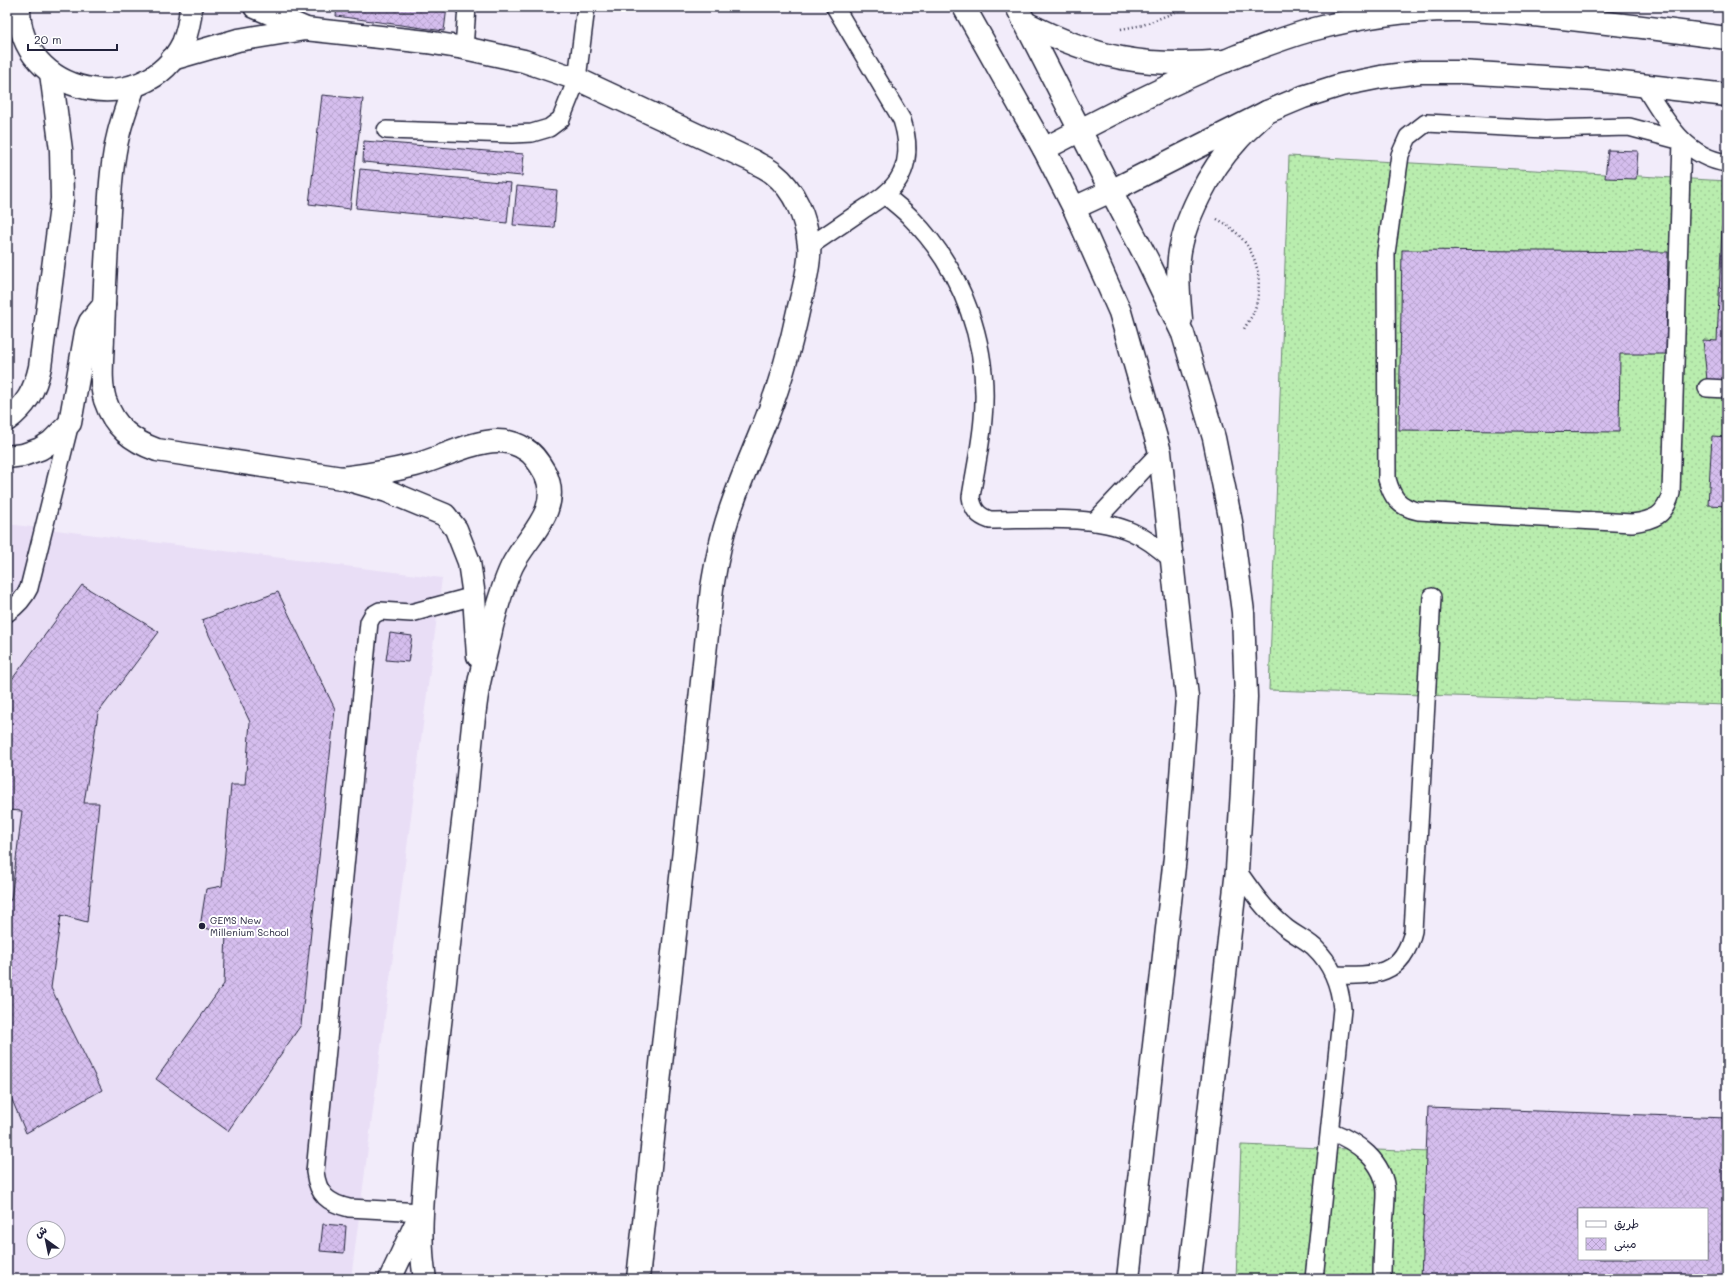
<svg xmlns="http://www.w3.org/2000/svg" width="1734" height="1286" font-family="Mali,'Playpen Sans Arabic',sans-serif">
<defs>
<pattern id="grass-dots" width="8" height="8" patternUnits="userSpaceOnUse"><rect width="8" height="8" fill="#b9edae"/><path d="M2 2h.1M6 6h.1" fill="none" stroke="#9fcb97" stroke-width="1.8" stroke-linecap="round"/></pattern>
<pattern id="building-cross-hatch" width="8" height="8" patternUnits="userSpaceOnUse"><rect width="8" height="8" fill="#d5beee"/><path d="M0 0l8 8M0 8l8-8" fill="none" stroke="#b7a3cd"/></pattern>
</defs>
<rect width="100%" height="100%" fill="#f2ecfa"/>
<filter id="ink" filterUnits="userSpaceOnUse"><feTurbulence type="fractalNoise" baseFrequency=".025" numOctaves="2"/><feDisplacementMap in="SourceGraphic" scale="8" xChannelSelector="R" yChannelSelector="G"/><feConvolveMatrix kernelMatrix="1 2 1 2 8 2 1 2 1" color-interpolation-filters="sRGB"/></filter>
<g filter="url(#ink)">
<path fill="#e9def6" fill-rule="evenodd" d="M7,524L442,578L351,1279H7ZM34,1228H58V1252H34Z"/>
<g fill="url(#grass-dots)" stroke="#6e8874" fill-rule="evenodd">
<path d="M1289,156L1727,181V705L1269,690Z"/>
<path d="M1241,1145L1727,1163V1279H1236ZM1579,1209H1707V1259H1579Z"/>
</g>
<g fill="url(#building-cross-hatch)" stroke="#22223b" fill-rule="evenodd">
<path d="M337,7H447L444,31L336,16Z"/>
<path d="M322,95L363,99L350,209L309,204Z"/>
<path d="M364,141L524,154L522,176L363,162Z"/>
<path d="M1608,150L1638,151L1636,179L1605,178Z"/>
<path d="M360,169L511,183L507,223L356,208Z"/>
<path d="M517,186L557,190L554,228L513,225Z"/>
<path d="M1722,227H1727V381L1707,380L1703,340L1717,341Z"/>
<path d="M1402,250L1668,252L1666,354H1620L1619,432L1399,430Z"/>
<path d="M1712,436L1727,437V506L1708,505Z"/>
<path d="M82,585L159,632L98,713L84,803H99L87,922L61,915L51,988L102,1090L26,1133L7,1088V900H11L22,811L7,810V686Z"/>
<path d="M278,592L335,709L301,1025L228,1131L156,1079L224,984L226,933L200,927L206,889L222,886L231,785H245L250,722L202,620Z"/>
<path d="M390,633L412,636L408,662L386,660Z"/>
<path d="M1428,1107L1727,1118V1279H1421ZM1579,1209H1707V1259H1579Z"/>
<path d="M323,1224L346,1226L344,1253L320,1251Z"/>
</g>
<g fill="none" stroke-linecap="round" stroke-linejoin="round">
<defs>
<g id="service">
<path d="M464,48L467,7"/>
<path d="M1644,86C1665,119 1684,157 1727,163"/>
<path d="M1426,123L1545,129L1629,127L1682,141L1671,493C1665,516 1654,520 1632,523L1418,511C1398,507 1392,497 1387,479L1386,253L1400,155L1408,137Z"/>
<path d="M386,130L513,134L532,133L549,128L561,119L577,79L586,7"/>
<path d="M885,195C894,203 904,210 912,219C963,271 990,346 983,419C981,445 975,471 971,497C973,510 978,516 990,520C1033,520 1093,514 1132,532C1148,539 1160,549 1172,560"/>
<path d="M810,246C827,234 844,223 861,211C868,206 877,201 884,195C909,176 911,148 902,120L835,7"/>
<path d="M1707,388L1727,389"/>
<path d="M1094,522L1160,452"/>
<path d="M7,613C17,606 24,599 29,588L70,423"/>
<path d="M1237,870C1251,890 1265,911 1284,926C1293,934 1305,939 1314,947C1332,964 1340,985 1342,1009L1314,1279"/>
<path d="M1335,975C1374,976 1403,976 1413,931L1432,597"/>
<path d="M1330,1131C1356,1141 1385,1161 1386,1193C1386,1203 1385,1214 1384,1224C1383,1242 1382,1261 1382,1279"/>
<path d="M422,1212L349,1208C328,1203 318,1195 315,1172L369,622L373,615L380,611L411,613L474,596"/>
</g>
<g id="minor">
<path d="M19,7C18,96 144,122 183,43C188,31 190,19 191,7"/>
<path d="M255,7L304,28"/>
<path d="M172,59L238,40L305,29L427,42L464,48L524,61L577,79L753,161C759,165 767,168 773,173C795,190 806,218 809,245C811,259 803,292 799,307C790,350 778,392 761,432C750,459 738,486 729,514C721,538 716,563 712,588L638,1279"/>
<path d="M134,86C129,101 123,116 119,132C111,163 110,196 108,228C106,263 104,299 103,334C103,355 99,380 105,400C114,427 132,441 157,450L342,478L387,491L445,515L456,529L469,562L474,596L478,656"/>
<path d="M1044,149C1107,116 1171,83 1237,56C1263,46 1288,36 1315,29C1360,17 1406,10 1453,10C1486,9 1520,14 1553,17C1611,23 1669,30 1727,38"/>
<path d="M1074,208L1111,191L1267,112L1303,97L1341,85L1381,77L1420,72H1460L1596,80L1727,95"/>
<path d="M7,420C26,406 35,390 40,367L62,199L61,150L51,73"/>
<path d="M7,457L23,455L40,449L51,442L70,423L86,332L90,322L104,305"/>
<path d="M342,478C367,475 391,471 415,465C448,457 492,427 525,449C534,454 540,464 545,473C563,510 527,536 512,566C503,585 497,606 492,626C488,645 483,664 479,683C472,720 470,760 466,797C458,862 451,926 444,991C437,1047 431,1102 426,1158C423,1198 418,1239 425,1279"/>
<path d="M390,1279L419,1217"/>
</g>
<g id="tertiary">
<path d="M964,7L1044,149L1074,208L1120,312L1160,452L1187,697L1175,857L1128,1279"/>
<path d="M1017,7L1111,191L1148,261L1183,334L1214,438L1231,522L1243,612L1246,697L1242,790L1237,870L1190,1279"/>
<path d="M1024,22C1096,59 1145,68 1226,61"/>
<path d="M1181,319C1179,299 1177,279 1179,258C1183,221 1210,169 1236,142C1245,131 1256,122 1267,112"/>
</g>
</defs>
<use href="#service" stroke="#22223b" stroke-width="20"/>
<use href="#minor" stroke="#22223b" stroke-width="25"/>
<use href="#tertiary" stroke="#22223b" stroke-width="25"/>
<g stroke="#22223b" stroke-width="2.5" stroke-dasharray="1 3" stroke-linecap="butt">
<path d="M1121,29L1143,25L1188,7"/>
<path d="M1217,219C1253,238 1267,274 1254,312C1251,318 1246,325 1243,331"/>
</g>
<use href="#service" stroke="#fff" stroke-width="17"/>
<use href="#minor" stroke="#fff" stroke-width="22"/>
<use href="#tertiary" stroke="#fff" stroke-width="22"/>
</g>
</g>
<circle fill="#22223b" stroke="#fff" stroke-width="1.5" cx="202" cy="926" r="4"/>
<g text-anchor="middle" stroke-width="4" stroke-linejoin="round" paint-order="stroke">
<g font-size="10" fill="#22223b" stroke="#fff" text-anchor="start">
<text x="210" y="924">GEMS New<tspan x="210" dy="12">Millenium School</tspan></text>
</g>
</g>
<rect width="1734" height="1286" fill="none" stroke="#fff" stroke-width="24"/>
<rect x="12" y="12" width="1710" height="1262" fill="none" stroke="#22223b" stroke-width="1.5" filter="url(#ink)"/>
<rect x="1578" y="1208" width="130" height="52" fill="#ffffff" stroke="#a7a7b1"/>
<rect x="1586" y="1221" width="20" height="6" fill="#ffffff" stroke="#a7a7b1"/>
<text x="1614" y="1228" font-size="12" fill="#22223b">طريق</text>
<rect x="1586" y="1238" width="20" height="12" fill="url(#building-cross-hatch)" stroke="#a7a7b1"/>
<text x="1614" y="1248" font-size="12" fill="#22223b">مبنى</text>
<g transform="translate(46 1240) rotate(327)"><circle r="19" fill="#ffffff" stroke="#a7a7b1"/>
<path d="M0-3L7 15L0 10L-7 15Z" fill="#22223b"/>
<text y="-6" font-size="11" font-weight="bold" text-anchor="middle" fill="#22223b">ش</text>
</g>
<path d="M28 44v6h89v-6" fill="none" stroke="#22223b" stroke-width="2"/>
<text x="34" y="44" font-size="12" fill="#22223b" stroke="#ffffff" stroke-width="3" paint-order="stroke">20 m</text>
</svg>
